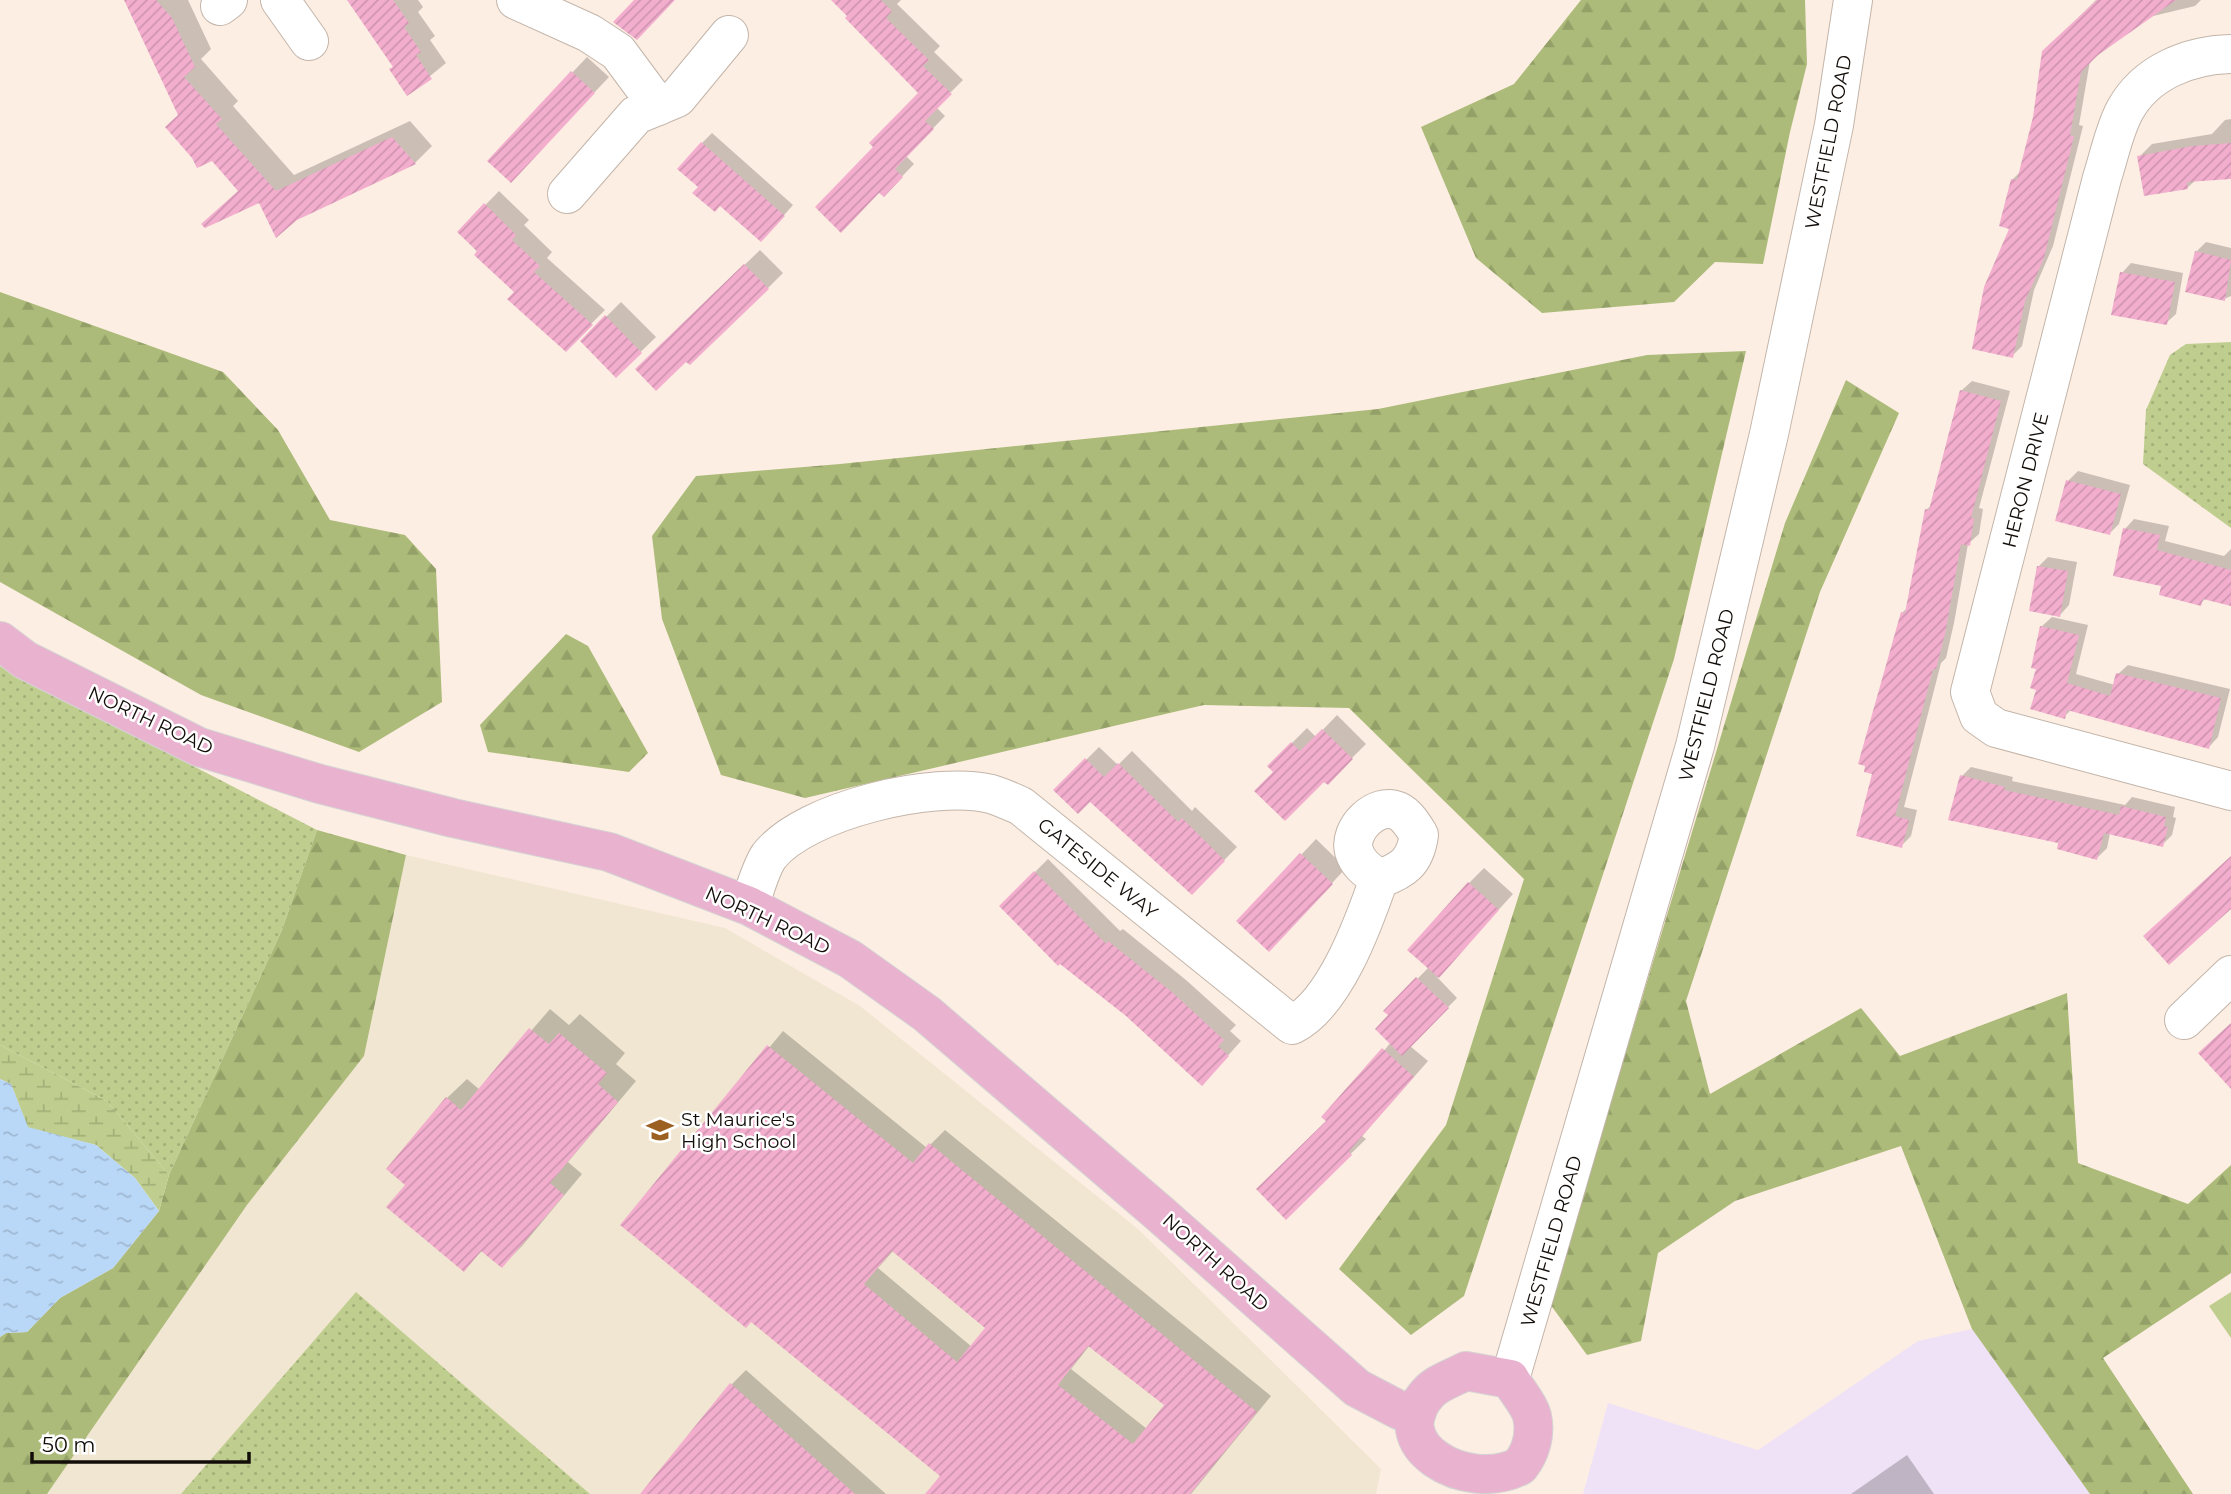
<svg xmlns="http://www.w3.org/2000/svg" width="2231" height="1494" font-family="Montserrat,sans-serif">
<defs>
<pattern id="grass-dots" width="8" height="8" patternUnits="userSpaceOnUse" patternTransform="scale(1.75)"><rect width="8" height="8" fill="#bfce8e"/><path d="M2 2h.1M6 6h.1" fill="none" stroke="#a3b079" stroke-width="1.8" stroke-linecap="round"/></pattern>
<pattern id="forest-firs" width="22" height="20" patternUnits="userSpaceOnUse" patternTransform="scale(1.75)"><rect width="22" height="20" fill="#acbb79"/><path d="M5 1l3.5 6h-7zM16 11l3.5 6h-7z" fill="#93a067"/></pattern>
<pattern id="wetland-marsh" width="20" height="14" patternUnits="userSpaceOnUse" patternTransform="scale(1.75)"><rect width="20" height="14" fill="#bfce8e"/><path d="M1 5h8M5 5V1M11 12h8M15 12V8" fill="none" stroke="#a3b079"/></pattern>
<pattern id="water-ripples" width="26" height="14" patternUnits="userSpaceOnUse" patternTransform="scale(1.75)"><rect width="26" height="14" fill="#b9d7f6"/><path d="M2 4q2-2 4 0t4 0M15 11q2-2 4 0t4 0" fill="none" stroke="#9eb7d2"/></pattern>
<pattern id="building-hatch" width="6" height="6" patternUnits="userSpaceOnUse" patternTransform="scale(1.75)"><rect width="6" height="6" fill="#f3aece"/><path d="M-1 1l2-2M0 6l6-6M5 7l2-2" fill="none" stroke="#cf94b0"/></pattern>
</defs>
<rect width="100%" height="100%" fill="#fdeee3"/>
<path fill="#efe2f6" d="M1972,1329L2090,1494H1583L1608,1403L1758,1450L1918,1341Z"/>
<path fill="#f1e6d1" d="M406,855L725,928L860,1006L1138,1229L1381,1469L1376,1494H47L247,1205L364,1056Z"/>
<g fill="url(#grass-dots)">
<path d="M2231,342V528L2143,464L2146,410L2170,355L2186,344Z"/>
<path d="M0,666L317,830L282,930L169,1175L107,1101L0,1045Z"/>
<path d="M356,1292L590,1494H181Z"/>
</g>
<g fill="url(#forest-firs)">
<path d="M1581,0H1805L1807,64L1790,132L1763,264L1715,262L1674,302L1542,313L1476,258L1421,127L1514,84Z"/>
<path d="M0,292L223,372L278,430L330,520L405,535L436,569L442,702L359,752L201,695L0,582Z"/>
<path d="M1746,351L1674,659L1464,1296L1411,1335L1339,1269L1446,1125L1524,879L1349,708L1204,705L805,798L721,775L662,619L652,536L696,476L840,464L1378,409L1647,355Z"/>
<path d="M1846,380L1899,413L1820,592L1686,1001L1710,1094L1861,1008L1900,1056L2067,993L2078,1163L2188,1204L2231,1165V1273L2103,1358L2193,1494H2090L1972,1329L1901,1146L1735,1201L1658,1253L1641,1341L1587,1355L1550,1304L1785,523Z"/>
<path d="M566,634L588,646L648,753L629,772L488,752L480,725Z"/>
<path d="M317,830L406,855L364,1056L247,1205L47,1494H0V1337L6,1333L27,1332L60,1298L113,1268L159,1211L169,1175L282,930Z"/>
</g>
<path fill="url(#wetland-marsh)" d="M0,1045L107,1101L169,1175L159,1211L135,1178L96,1145L28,1128L11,1084L0,1079Z"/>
<path fill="#bfce8e" d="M2231,1292V1338L2209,1306Z"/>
<path fill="url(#water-ripples)" d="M0,1079L11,1084L28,1127L96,1145L135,1178L159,1211L113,1268L60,1298L27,1332L6,1333L0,1337Z"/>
<g fill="#0003" fill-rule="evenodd">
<path d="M126,0H188L211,49L201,59L238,101L233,106L294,175L410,121L432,146L415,163L260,200L239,190L180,114Z"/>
<path d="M349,0H418L423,7L418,12L435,36L430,40L446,63L408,94L395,66Z"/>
<path d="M834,0H901L897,4L940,46L934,52L963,80L936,107L945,116L906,156L914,164L884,195L875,146L920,93Z"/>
<path d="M2096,0H2201L2195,6L2149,17L2090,61L2079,125L2083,126L2053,246L2034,290L2022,346L2012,356V180L2021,171L2035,117L2044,52Z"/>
<path d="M587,57L609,77L525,166L489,161Z"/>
<path d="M2231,119V178L2196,180L2187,188L2139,157L2152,144L2212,134L2225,120Z"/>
<path d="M712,133L793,205L770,231L700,187L702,143Z"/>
<path d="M499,191L529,220L524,225L552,252L547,258L605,310L566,349L459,232Z"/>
<path d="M2206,242L2231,248V296L2224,299L2196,252Z"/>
<path d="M760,250L783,273L768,288L686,359L637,369Z"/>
<path d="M2131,263L2183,273L2176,314L2166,323L2122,273Z"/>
<path d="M621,302L656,337L616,376L582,341Z"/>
<path d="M1972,381L2010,391L1979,508L1983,509L1979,534L1968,544L1954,623L1946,658L1941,663L1904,807L1917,810L1911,836L1901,846L1874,773L1902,613L1908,607L1926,510L1933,504L1962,390Z"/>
<path d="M2078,471L2130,485L2119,524L2110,533L2068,481Z"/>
<path d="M2134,519L2169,526L2165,541L2224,556L2231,549V604L2206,598L2200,604L2163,585L2125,529Z"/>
<path d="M2048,557L2077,562L2069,605L2060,615L2038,567Z"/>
<path d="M2052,617L2088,625L2076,674L2115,685L2118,674L2128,665L2230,689L2218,737L2209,747L2072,709L2064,717L2038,689V667L2033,666L2042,626Z"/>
<path d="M1337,715L1366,744L1327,783L1275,772L1269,766L1307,728L1316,737Z"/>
<path d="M1099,747L1118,765L1132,751L1192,811L1195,807L1237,847L1192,893L1090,799L1056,790Z"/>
<path d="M1971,767L2013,777L2012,781L2125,805L2132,797L2175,807L2173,817L2176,818L2172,835L2162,845L2110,833L2107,848L2097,858L2060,842L1962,776Z"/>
<path d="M1316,839L1346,868L1284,935L1239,921Z"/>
<path d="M1048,859L1120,931L1123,929L1186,980L1236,1025L1230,1031L1241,1041L1215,1070L1127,1015L1001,906Z"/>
<path d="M1484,868L1513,894L1437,977L1457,998L1410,1046L1428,1061L1362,1136L1366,1139L1286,1217L1328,1120L1391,1042L1390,1015L1386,1011L1429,967L1469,883Z"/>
<path d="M550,1009L569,1025L580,1014L625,1053L616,1064L636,1081L568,1162L582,1174L522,1246L502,1266L483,1250L464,1269L408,1185L447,1098L467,1079L480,1090Z"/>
<path d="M783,1031L927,1148L945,1130L1271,1396L1191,1494H927L943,1475L752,1320L622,1225ZM894,1250L988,1328L972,1347L878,1268ZM1090,1345L1166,1405L1147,1429L1071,1369Z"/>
<path d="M746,1370L886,1494H653L731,1385Z"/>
<path d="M1907,1455L1934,1494H1851Z"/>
</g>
<g fill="url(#building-hatch)" fill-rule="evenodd">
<path d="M124,0H156L172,18L195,67L184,77L222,119L216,124L276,191L392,137L416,164L297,220L276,238L259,203L205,228L201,224L238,191L212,161L197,168L192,158L165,127L178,115Z"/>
<path d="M347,0H393L409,23L404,27L421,52L416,55L432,79L407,96L389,69L393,67Z"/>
<path d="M634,0H675L637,40L613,22Z"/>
<path d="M831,0H881L892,11L886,18L929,60L923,66L952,94L925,121L934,129L895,169L903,177L884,197L879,193L841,233L815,207L873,147L869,143L918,93L845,18L847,16Z"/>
<path d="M2097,0H2176L2098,55L2081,72L2070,135L2074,136L2044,258L2025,301L2013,358L1972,349L1984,287L2009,229L1999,226L2011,179L2017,180L2033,117L2042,51Z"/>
<path d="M571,71L595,93L511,183L487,161Z"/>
<path d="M701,142L785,216L761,242L720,206L715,212L692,193L698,187L677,169Z"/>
<path d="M2231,143V179L2187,182L2188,189L2144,196L2137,156L2193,146Z"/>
<path d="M484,203L516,235L512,240L540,266L534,272L593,325L566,352L507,299L514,292L474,255L477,251L457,232Z"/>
<path d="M2195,251L2231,260L2225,301L2185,292Z"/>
<path d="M744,264L769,289L690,365L686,362L656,391L635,369Z"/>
<path d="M2120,272L2175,282L2167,325L2111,315Z"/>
<path d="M605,315L642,353L616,378L580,341Z"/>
<path d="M1960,390L2001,401L1971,518H1974L1970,546L1961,544L1945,634L1936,669H1933L1895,816L1909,820L1902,848L1856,836L1872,774L1864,772L1865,766L1858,764L1901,612L1905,613L1925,509L1929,510Z"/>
<path d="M2066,480L2121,494L2110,535L2055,521Z"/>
<path d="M2123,528L2160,535L2157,550L2231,570V606L2203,599L2201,606L2159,595L2161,586L2113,576Z"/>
<path d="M2037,566L2068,571L2060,617L2029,611Z"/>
<path d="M2040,626L2079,635L2067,683L2110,696L2116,673L2221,698L2209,749L2067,710L2065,719L2030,709L2036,690L2030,688L2036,669L2031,668Z"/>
<path d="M1322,729L1353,759L1328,785L1324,782L1285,821L1254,791L1273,772L1267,766L1291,742L1300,751Z"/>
<path d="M1085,758L1104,777L1118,763L1178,822L1182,818L1225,861L1192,895L1090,802L1078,814L1053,790Z"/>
<path d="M1960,775L2005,787L2004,790L2119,815L2121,806L2166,817L2164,826L2168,827L2163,847L2104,833L2097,860L2057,849L2058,843L1948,820Z"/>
<path d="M1300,853L1333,884L1269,952L1236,921Z"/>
<path d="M2231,856V909L2169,965L2143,936Z"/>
<path d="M1034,871L1106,944L1108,941L1173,993L1224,1040L1218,1046L1229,1056L1202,1086L1126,1016L1060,964L1058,966L999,906Z"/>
<path d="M1468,882L1499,910L1439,978L1407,950Z"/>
<path d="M1416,977L1449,1008L1402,1056L1375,1029L1388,1015L1383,1011Z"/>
<path d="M2231,1023V1089L2198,1053Z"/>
<path d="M529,1028L549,1044L559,1033L607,1073L598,1084L618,1102L550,1183L564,1195L502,1268L481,1251L464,1272L386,1207L405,1185L386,1169L446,1097L461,1110Z"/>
<path d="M767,1045L913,1163L929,1143L1257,1412L1190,1494H925L940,1476L751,1322L746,1328L620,1225ZM892,1251L985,1328L957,1362L864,1284ZM1088,1346L1164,1405L1133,1444L1058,1385Z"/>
<path d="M1382,1048L1414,1077L1349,1151L1352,1155L1286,1220L1256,1189L1326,1121L1321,1117Z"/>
<path d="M730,1383L855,1494H640Z"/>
</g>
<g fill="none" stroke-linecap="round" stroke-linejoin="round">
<defs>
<g id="minor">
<path d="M280,0L309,41"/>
<path d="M516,0L589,33L618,52L658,106"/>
<path d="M220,6L228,0"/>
<path d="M2231,54C2189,55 2146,72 2125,110C2114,130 2109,157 2102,178L1970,692L1979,716L1996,728L2231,791"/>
<path d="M567,194L636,115L677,98L729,35"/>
<path d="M749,906C755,891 760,869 769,856C805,810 935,780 991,794C1001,797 1012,802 1021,806L1292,1025C1335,1004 1364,922 1379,879C1369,871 1358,865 1354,851C1348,830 1376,801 1398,811C1407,815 1414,827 1419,835C1415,862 1404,870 1379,879"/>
<path d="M2184,1020L2231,975"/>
<path d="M1510,1379L1695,746L1769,434L1834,125L1853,0"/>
</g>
<g id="major">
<path d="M0,641L25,660L199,747L320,784L453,818L609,852L749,906L850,959L927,1014L1159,1213L1357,1388L1399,1410L1417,1412"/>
<path d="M1466,1371L1510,1379C1516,1390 1529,1404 1532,1416C1536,1434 1531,1452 1520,1466C1466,1494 1380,1444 1429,1392C1437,1383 1455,1377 1466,1371Z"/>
</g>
</defs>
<use href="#minor" stroke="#c3b5aa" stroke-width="40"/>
<use href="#major" stroke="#d4d3d3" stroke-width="40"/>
<use href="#minor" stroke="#fff" stroke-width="38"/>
<use href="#major" stroke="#e9b3d0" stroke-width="38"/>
</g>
<defs>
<symbol id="school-bare" viewBox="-9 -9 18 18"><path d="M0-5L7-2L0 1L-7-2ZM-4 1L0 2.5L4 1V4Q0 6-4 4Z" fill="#9c6122" stroke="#fff" stroke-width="2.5" paint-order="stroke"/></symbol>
</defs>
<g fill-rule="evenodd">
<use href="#school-bare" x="641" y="1111" width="38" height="38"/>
</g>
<g text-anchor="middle" stroke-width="5" stroke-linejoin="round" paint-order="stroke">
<g font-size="19" fill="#120d09" stroke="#fff">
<text transform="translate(1828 142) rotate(-79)" y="7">WESTFIELD ROAD</text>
<text transform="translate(2025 480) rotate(-76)" y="7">HERON DRIVE</text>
<text transform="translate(1706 695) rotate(-76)" y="7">WESTFIELD ROAD</text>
<text transform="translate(151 720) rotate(25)" y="7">NORTH ROAD</text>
<text transform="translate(1098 868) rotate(39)" y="7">GATESIDE WAY</text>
<text transform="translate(768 920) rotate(25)" y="7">NORTH ROAD</text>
<text transform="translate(1551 1241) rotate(-74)" y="7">WESTFIELD ROAD</text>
<text transform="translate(1216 1262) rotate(42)" y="7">NORTH ROAD</text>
</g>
<g font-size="19" fill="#120d09" stroke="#fff" text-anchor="start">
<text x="681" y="1126">St Maurice's<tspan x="681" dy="22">High School</tspan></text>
</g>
</g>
<path d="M32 1452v10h217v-10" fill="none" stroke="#120d09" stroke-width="3.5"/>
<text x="42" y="1452" font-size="21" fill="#120d09" stroke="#ffffff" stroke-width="5" paint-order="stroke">50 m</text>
</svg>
